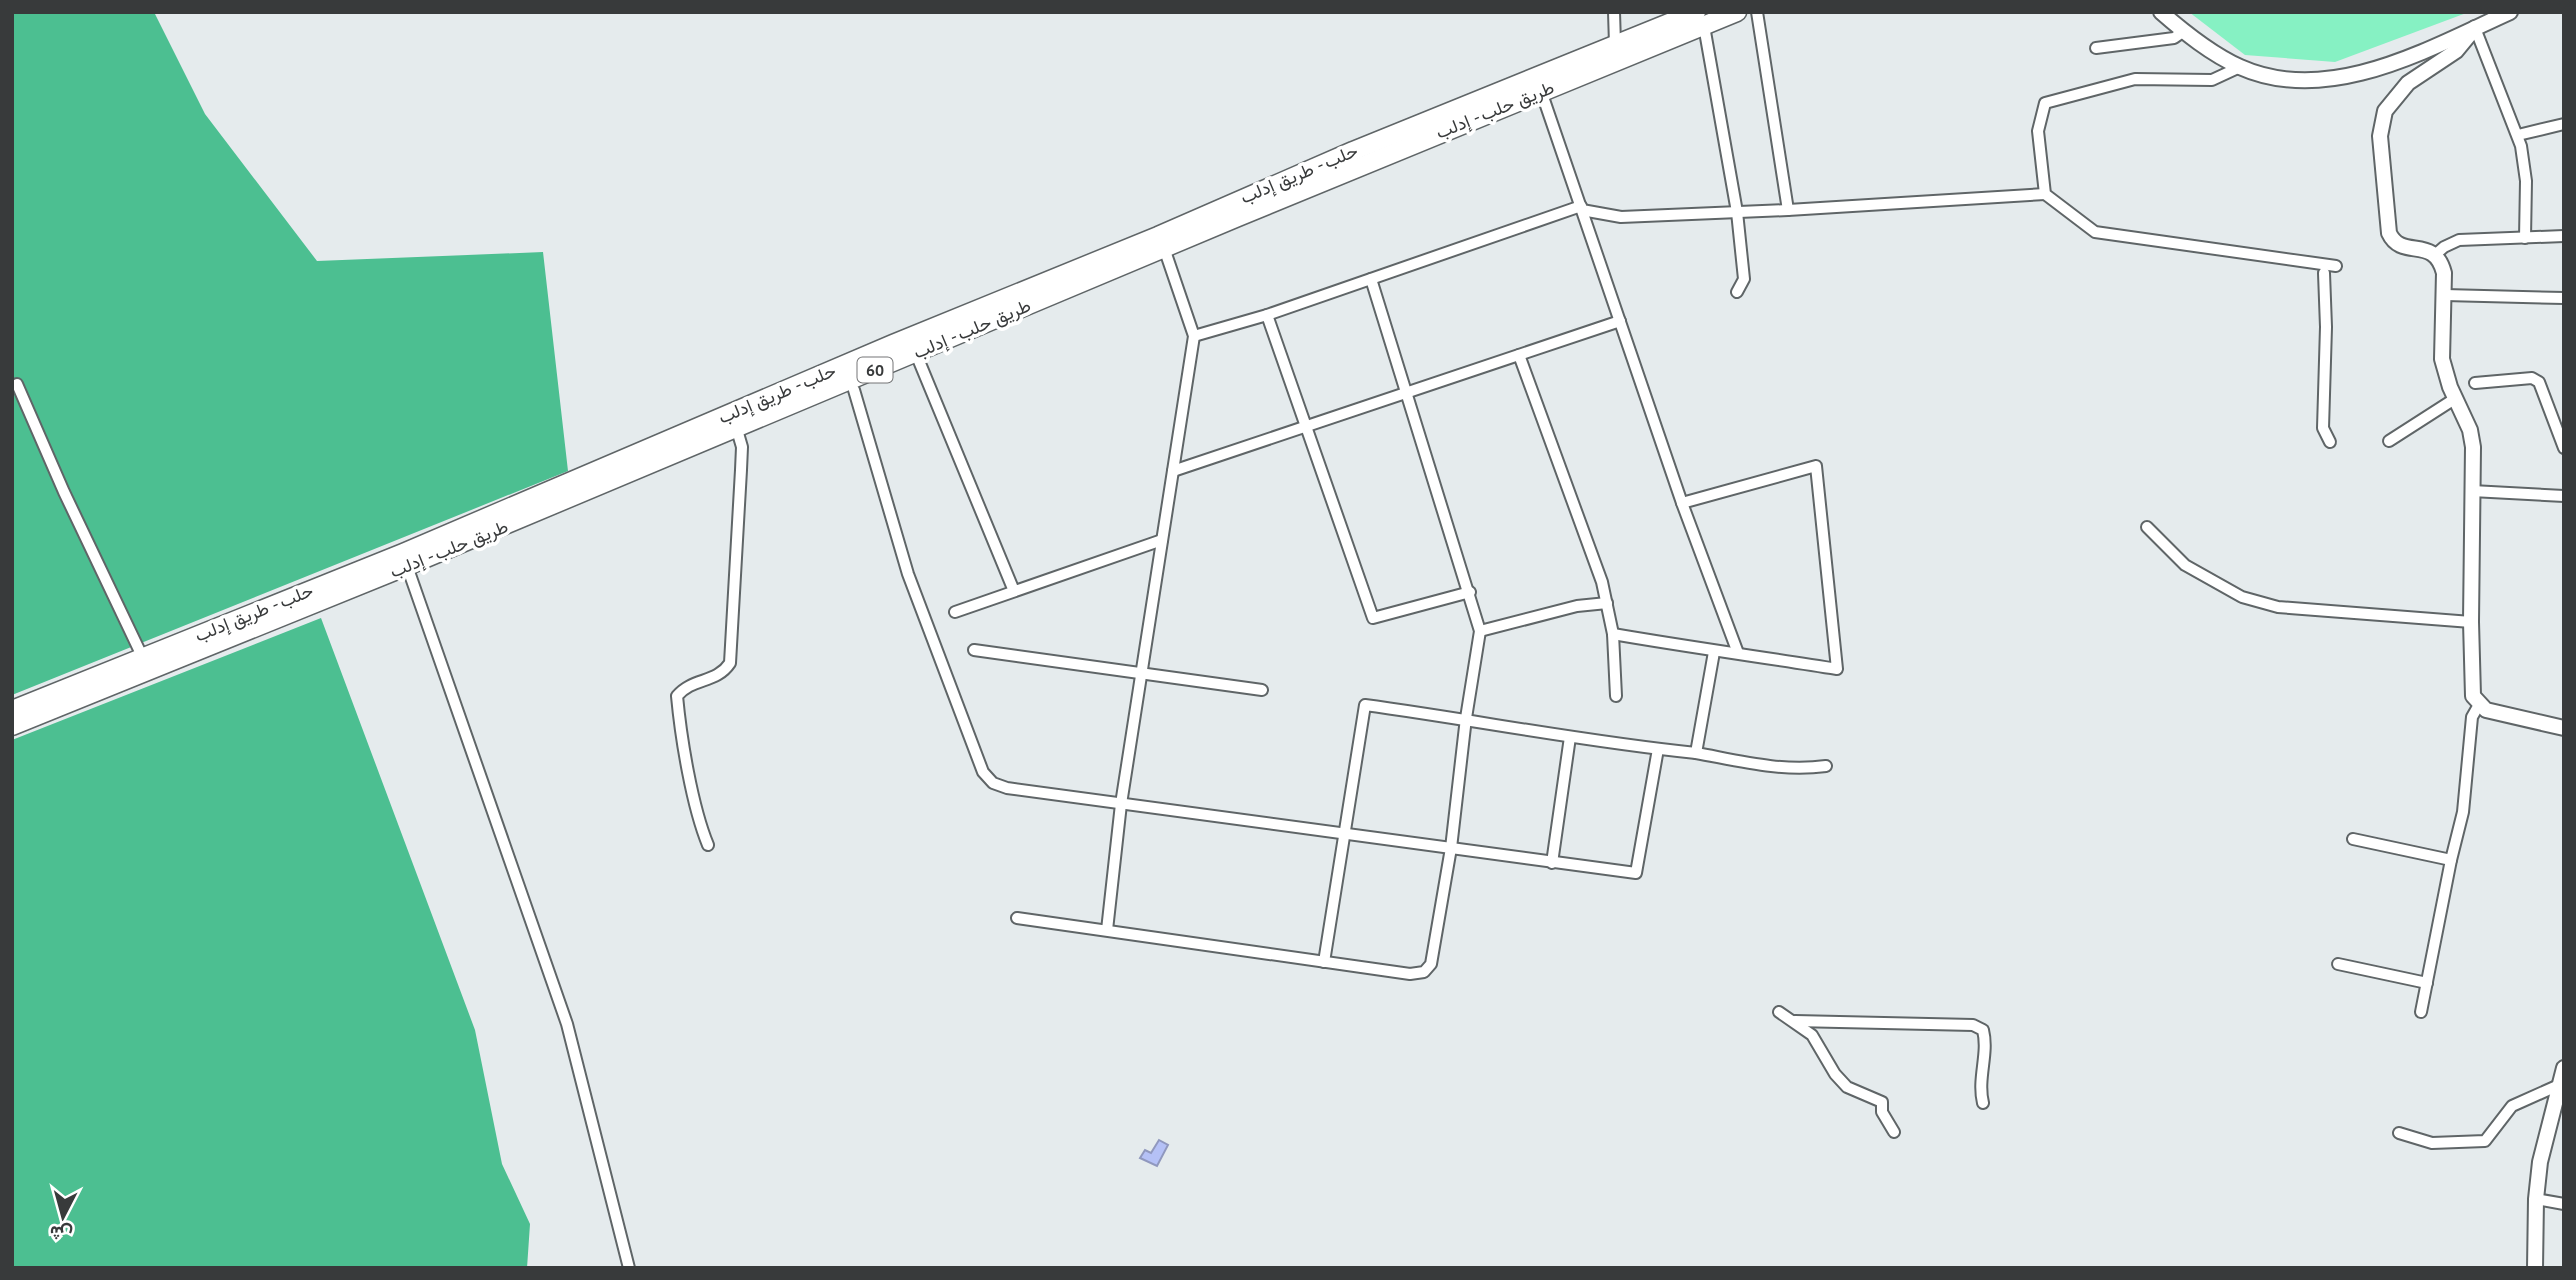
<svg xmlns="http://www.w3.org/2000/svg" width="2576" height="1280" font-family="'PT Sans',Vazirmatn,sans-serif">
<rect width="100%" height="100%" fill="#e5ebed"/>
<path fill="#86f1c3" d="M2189,12H2469L2335,62L2245,55Z"/>
<g fill="#4cbf91">
<path d="M12,12H154L205,114L317,261L543,252L568,471L12,695Z"/>
<path d="M321,618L475,1030L502,1164L530,1224L527,1268H12V740Z"/>
</g>
<path fill="#b5c1f6" stroke="#9098be" stroke-width="2" d="M1159,1140L1168,1145L1157,1166L1140,1158L1145,1150L1151,1153Z"/>
<g fill="none" stroke-linecap="round" stroke-linejoin="round">
<defs>
<g id="minor">
<path d="M1614,12L1615,44"/>
<path d="M1757,12L1788,210"/>
<path d="M1704,26L1737,212L1744,279L1737,292"/>
<path d="M2475,28L2521,146L2526,181L2525,238"/>
<path d="M2096,48L2174,38L2184,31"/>
<path d="M2240,67L2212,80L2135,79L2045,103L2038,131L2045,194L2095,232L2336,266"/>
<path d="M1541,91L1682,503L1738,653"/>
<path d="M2518,135L2564,124"/>
<path d="M1582,210L1621,217L1788,210L2045,194"/>
<path d="M2436,254L2444,247L2459,240L2564,236"/>
<path d="M2324,273L2326,327L2323,428L2330,442"/>
<path d="M2445,295L2564,298"/>
<path d="M1267,315L1373,618L1470,592"/>
<path d="M1194,336L1267,315L1581,206"/>
<path d="M1519,355L1602,582L1613,634L1616,696"/>
<path d="M919,361L1014,591"/>
<path d="M2475,383L2532,378L2539,382L2564,448"/>
<path d="M17,384L64,492L143,658"/>
<path d="M854,390L908,574L983,772L993,783L1007,788L1636,873L1658,749"/>
<path d="M2389,441L2456,398"/>
<path d="M1173,471L1620,321"/>
<path d="M2472,491L2564,496"/>
<path d="M2147,527L2185,565L2242,597L2278,607L2471,622"/>
<path d="M407,566L567,1024L629,1268"/>
<path d="M955,612L1162,540"/>
<path d="M1480,631L1577,606L1607,603"/>
<path d="M1613,634C1688,647 1762,657 1837,669L1816,466L1682,503"/>
<path d="M974,650L1262,690"/>
<path d="M1696,753C1740,761 1781,772 1826,766"/>
<path d="M2353,839L2451,860L2463,812L2472,717L2480,703"/>
<path d="M708,845C692,806 681,739 677,696C693,677 716,684 730,663L741,470L742,447L735,423"/>
<path d="M1552,863L1570,737"/>
<path d="M1017,918L1410,974L1424,972L1431,964L1451,848L1466,718L1480,631L1371,279"/>
<path d="M1107,930L1121,804L1194,336L1164,248"/>
<path d="M1324,962L1365,705C1476,720 1585,742 1696,753L1714,652"/>
<path d="M2338,964L2427,983"/>
<path d="M1779,1012L1812,1035L1835,1074L1847,1087L1882,1102V1112L1894,1132"/>
<path d="M2421,1012L2451,860"/>
<path d="M1795,1021L1973,1025L1983,1030C1989,1054 1977,1078 1983,1103"/>
<path d="M2399,1133L2432,1143L2485,1141L2512,1106L2559,1085"/>
<path d="M2536,1199L2564,1204"/>
</g>
<g id="tertiary">
<path d="M2161,12C2185,33 2211,54 2240,67C2329,107 2430,48 2510,12"/>
<path d="M2475,28L2456,51L2408,83L2385,111L2380,136L2389,233C2402,261 2434,234 2444,273L2442,359L2450,387L2470,430L2473,447L2471,622L2473,696L2486,710L2564,728"/>
<path d="M2535,1268L2536,1199L2540,1162L2564,1068"/>
</g>
<g id="trunk">
<path d="M12,710L403,553L893,344L1158,236L1353,151L1696,12"/>
<path d="M12,726L407,566L1238,217L1737,12"/>
</g>
</defs>
<use href="#minor" stroke="#5f6567" stroke-width="14"/>
<use href="#tertiary" stroke="#5f6567" stroke-width="18"/>
<use href="#trunk" stroke="#5f6567" stroke-width="21"/>
<use href="#minor" stroke="#fff" stroke-width="10"/>
<use href="#tertiary" stroke="#fff" stroke-width="14"/>
<use href="#trunk" stroke="#fff" stroke-width="18"/>
</g>
<g text-anchor="middle" stroke-width="7" stroke-linejoin="round" paint-order="stroke">
<rect fill="#fff" stroke="#747576" stroke-width="2" x="857.5" y="357.5" width="35" height="25" rx="5"/>
<g font-size="16" font-weight="bold" fill="#383a3b">
<text x="875" y="376">60</text>
</g>
<g font-size="18" fill="#383a3b" stroke="#fff">
<text transform="translate(1495 110) rotate(-22)" y="6">طريق حلب - إدلب</text>
<text transform="translate(1299 174) rotate(-23)" y="6">حلب - طريق إدلب</text>
<text transform="translate(972 329) rotate(-23)" y="6">طريق حلب - إدلب</text>
<text transform="translate(777 394) rotate(-23)" y="6">حلب - طريق إدلب</text>
<text transform="translate(449 549) rotate(-22)" y="6">طريق حلب - إدلب</text>
<text transform="translate(254 613) rotate(-22)" y="6">حلب - طريق إدلب</text>
</g>
</g>
<rect width="2576" height="1280" fill="none" stroke="#383a3b" stroke-width="28"/>
<g transform="translate(63 1217) rotate(186)" stroke="#ffffff" stroke-width="5" paint-order="stroke">
<path d="M0-5L12 26L0 18L-12 26Z" fill="#383a3b"/>
<text y="-10" font-size="19" font-weight="bold" text-anchor="middle" fill="#383a3b">ش</text>
</g>
</svg>
